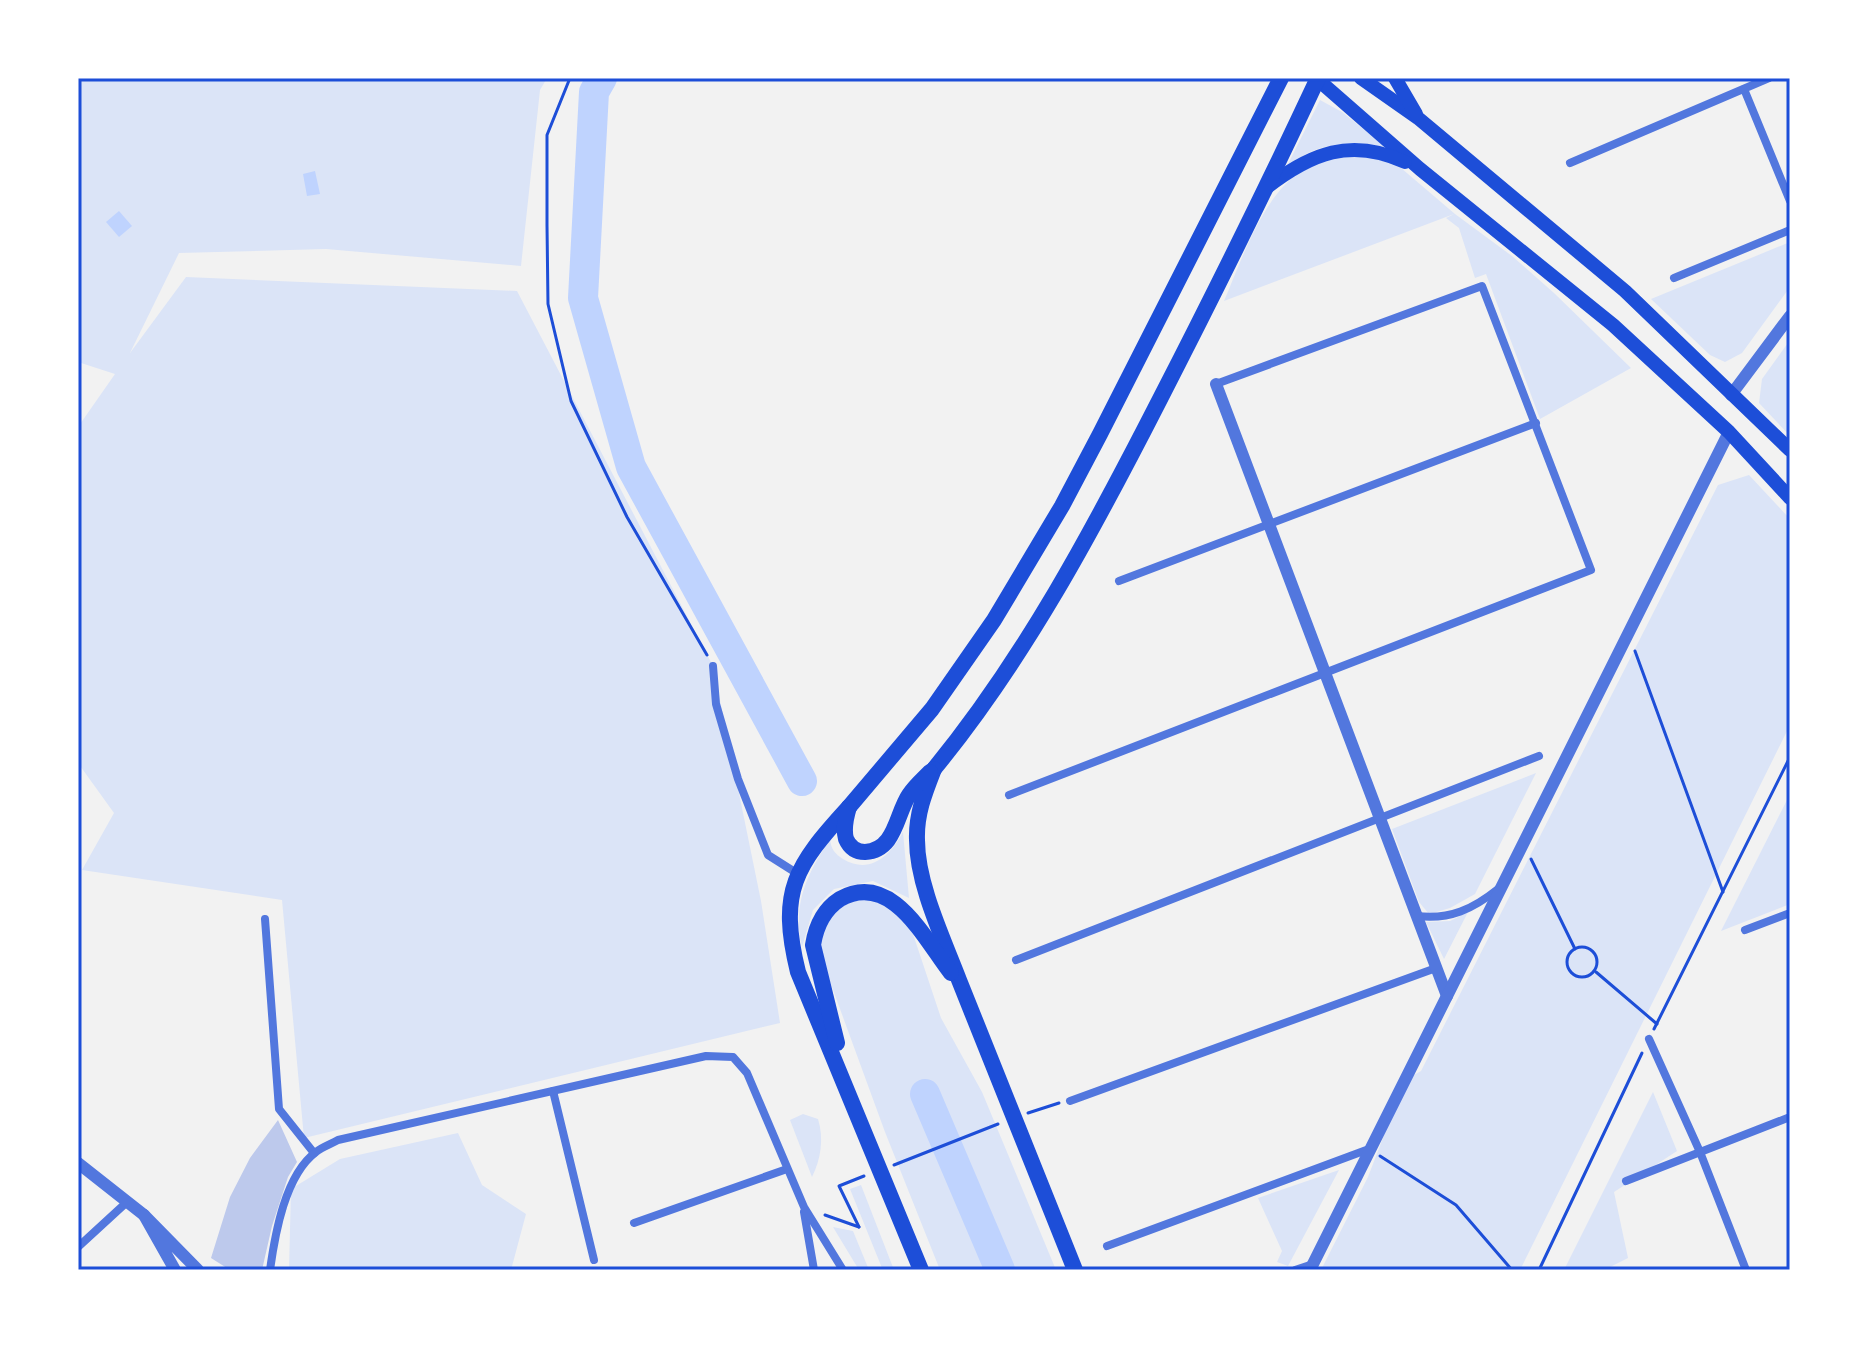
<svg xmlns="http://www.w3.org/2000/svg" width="1868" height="1348" font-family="Arial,sans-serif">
<rect width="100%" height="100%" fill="#f2f2f2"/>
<g fill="#dbe4f7">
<path d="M78,78H547L540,90L521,266L326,249L179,253L130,353L186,277L517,291L713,666L761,901L780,1023L304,1138L282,900L82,870L114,813L78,763V427L115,374L78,362Z"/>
<path d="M1320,100L1342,112L1387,148C1350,141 1316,141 1286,168Z"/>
<path d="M1369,156L1401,168L1455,214L1512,256L1554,293L1631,368L1540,419L1486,274L1475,278L1459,228L1446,218L1454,214L1224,301C1247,248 1271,165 1338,157C1348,155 1359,156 1369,156Z"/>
<path d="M1790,242V287L1742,353L1725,362L1710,355L1651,299Z"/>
<path d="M1790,340V436L1759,403L1762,379Z"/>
<path d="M1749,475L1790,519V725L1520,1270H1321L1368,1177L1405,1080L1421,1071L1718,485Z"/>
<path d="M1536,773L1475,894L1450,908L1429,914L1419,902L1392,829Z"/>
<path d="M1790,794V904L1721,931Z"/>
<path d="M903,832L909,898L873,881L834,889L813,910L802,947C792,904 807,874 830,839C831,849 835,854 843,859C870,875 890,856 903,832Z"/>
<path d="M872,897L899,912L913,934L941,1018L982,1092L1056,1270H940L885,1132L817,946C825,911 838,905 872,897Z"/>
<path d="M1468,912L1444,959L1426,922L1450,921Z"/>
<path d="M1653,1092L1677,1151L1614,1192L1628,1258L1604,1270H1564Z"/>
<path d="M803,1114L818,1119C824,1138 821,1159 812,1177L790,1120Z"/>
<path d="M458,1133L482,1185L526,1214L511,1270H289L291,1189L340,1159Z"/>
<path d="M1339,1170L1288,1266L1277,1262L1282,1251L1258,1198Z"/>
<path d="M861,1185L894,1270H879L882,1268L850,1189Z"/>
<path d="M833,1227L853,1231L869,1270H859Z"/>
</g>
<g fill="#bfd3fe">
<path d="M315,171L320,194L307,196L303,174Z"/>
<path d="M119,211L132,226L119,237L106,222Z"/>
</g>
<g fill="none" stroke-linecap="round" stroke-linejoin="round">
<g stroke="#bfd3fe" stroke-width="30">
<path d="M602,78L594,92L583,298L631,467L802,781"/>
<path d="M925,1094L1000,1270"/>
</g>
</g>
<path fill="#bdc9ec" d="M278,1120L297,1162L288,1177L272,1226L262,1270H230L211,1258L230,1197L250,1158Z"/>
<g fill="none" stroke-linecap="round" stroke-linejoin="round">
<g stroke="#1d4ed8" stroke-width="3">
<path d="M570,78L547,135V225L548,304L571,401L627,517L707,655"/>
<path d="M1635,651L1723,892"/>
<path d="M1531,859L1575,949"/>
<circle cx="1582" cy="962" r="15"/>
<path d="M1596,972L1657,1024"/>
<path d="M1654,1029L1790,757"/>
<path d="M1028,1113L1059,1103"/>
<path d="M1380,1156L1456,1205L1512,1270"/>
<path d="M894,1165L998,1124"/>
<path d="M825,1215L859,1227"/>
<path d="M859,1227L839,1186L864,1176"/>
<path d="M1539,1270L1642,1053"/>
</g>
<g stroke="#5277de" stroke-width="8">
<path d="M1744,89L1790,201"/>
<path d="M1570,163L1769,78"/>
<path d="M1674,278L1790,230"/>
<path d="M1119,581L1536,423"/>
<path d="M713,666L716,704L738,779L768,855L798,874"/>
<path d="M1009,795L1591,570L1482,286L1216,384"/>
<path d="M1417,916C1450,920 1473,909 1498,889"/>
<path d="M265,919L279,1109L314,1153"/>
<path d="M1745,930L1790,913"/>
<path d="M1016,960L1539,756"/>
<path d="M1649,1039L1700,1152L1746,1270"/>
<path d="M553,1091L594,1260"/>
<path d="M1070,1101L1436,968"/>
<path d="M1626,1181L1790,1117"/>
<path d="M804,1212L814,1270"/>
<path d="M634,1223L787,1169"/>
<path d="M1107,1246L1369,1149"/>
<path d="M78,1247L127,1202"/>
<path d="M270,1270C275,1234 285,1175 316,1152C322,1147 331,1144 338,1140L706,1056L733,1057L747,1073L804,1207L843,1270"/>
<path d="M1295,1270L1313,1264"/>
</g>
<g stroke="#5277de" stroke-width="12">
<path d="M1216,384L1447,996"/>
<path d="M1731,395L1790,316"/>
<path d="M78,1163L144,1215"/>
<path d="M175,1270L144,1215L198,1270"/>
<path d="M1310,1270L1729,432"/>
</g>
<g stroke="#1d4ed8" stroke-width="14">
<path d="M1316,78L1420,169L1613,325L1729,432L1790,498"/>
<path d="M1361,78L1418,118L1625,291L1790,450"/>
<path d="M1395,78L1416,114"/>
<path d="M1266,188C1311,153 1351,137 1405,162"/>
</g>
<g stroke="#1d4ed8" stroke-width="16">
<path d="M934,769C1025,658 1093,530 1158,403C1213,296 1267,187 1318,78"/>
<path d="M849,807L932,709L994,620L1062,506L1100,434L1281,78"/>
</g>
<g stroke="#1d4ed8" stroke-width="16">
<path d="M934,769C925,792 916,814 917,840C917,884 943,938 959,980C997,1077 1037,1173 1075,1270"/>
<path d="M849,807C795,866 778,891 798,972L921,1270"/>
<path d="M849,807C846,817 843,828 846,839C850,848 856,852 865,852C896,850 896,814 909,795C915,786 922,780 930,772"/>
<path d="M837,1043L813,945C816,926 823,910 840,899C892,870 925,940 951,973"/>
</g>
</g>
<rect width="1868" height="1348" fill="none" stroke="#ffffff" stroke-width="160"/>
<rect x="80" y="80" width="1708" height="1188" fill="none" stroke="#1d4ed8" stroke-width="3"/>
</svg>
